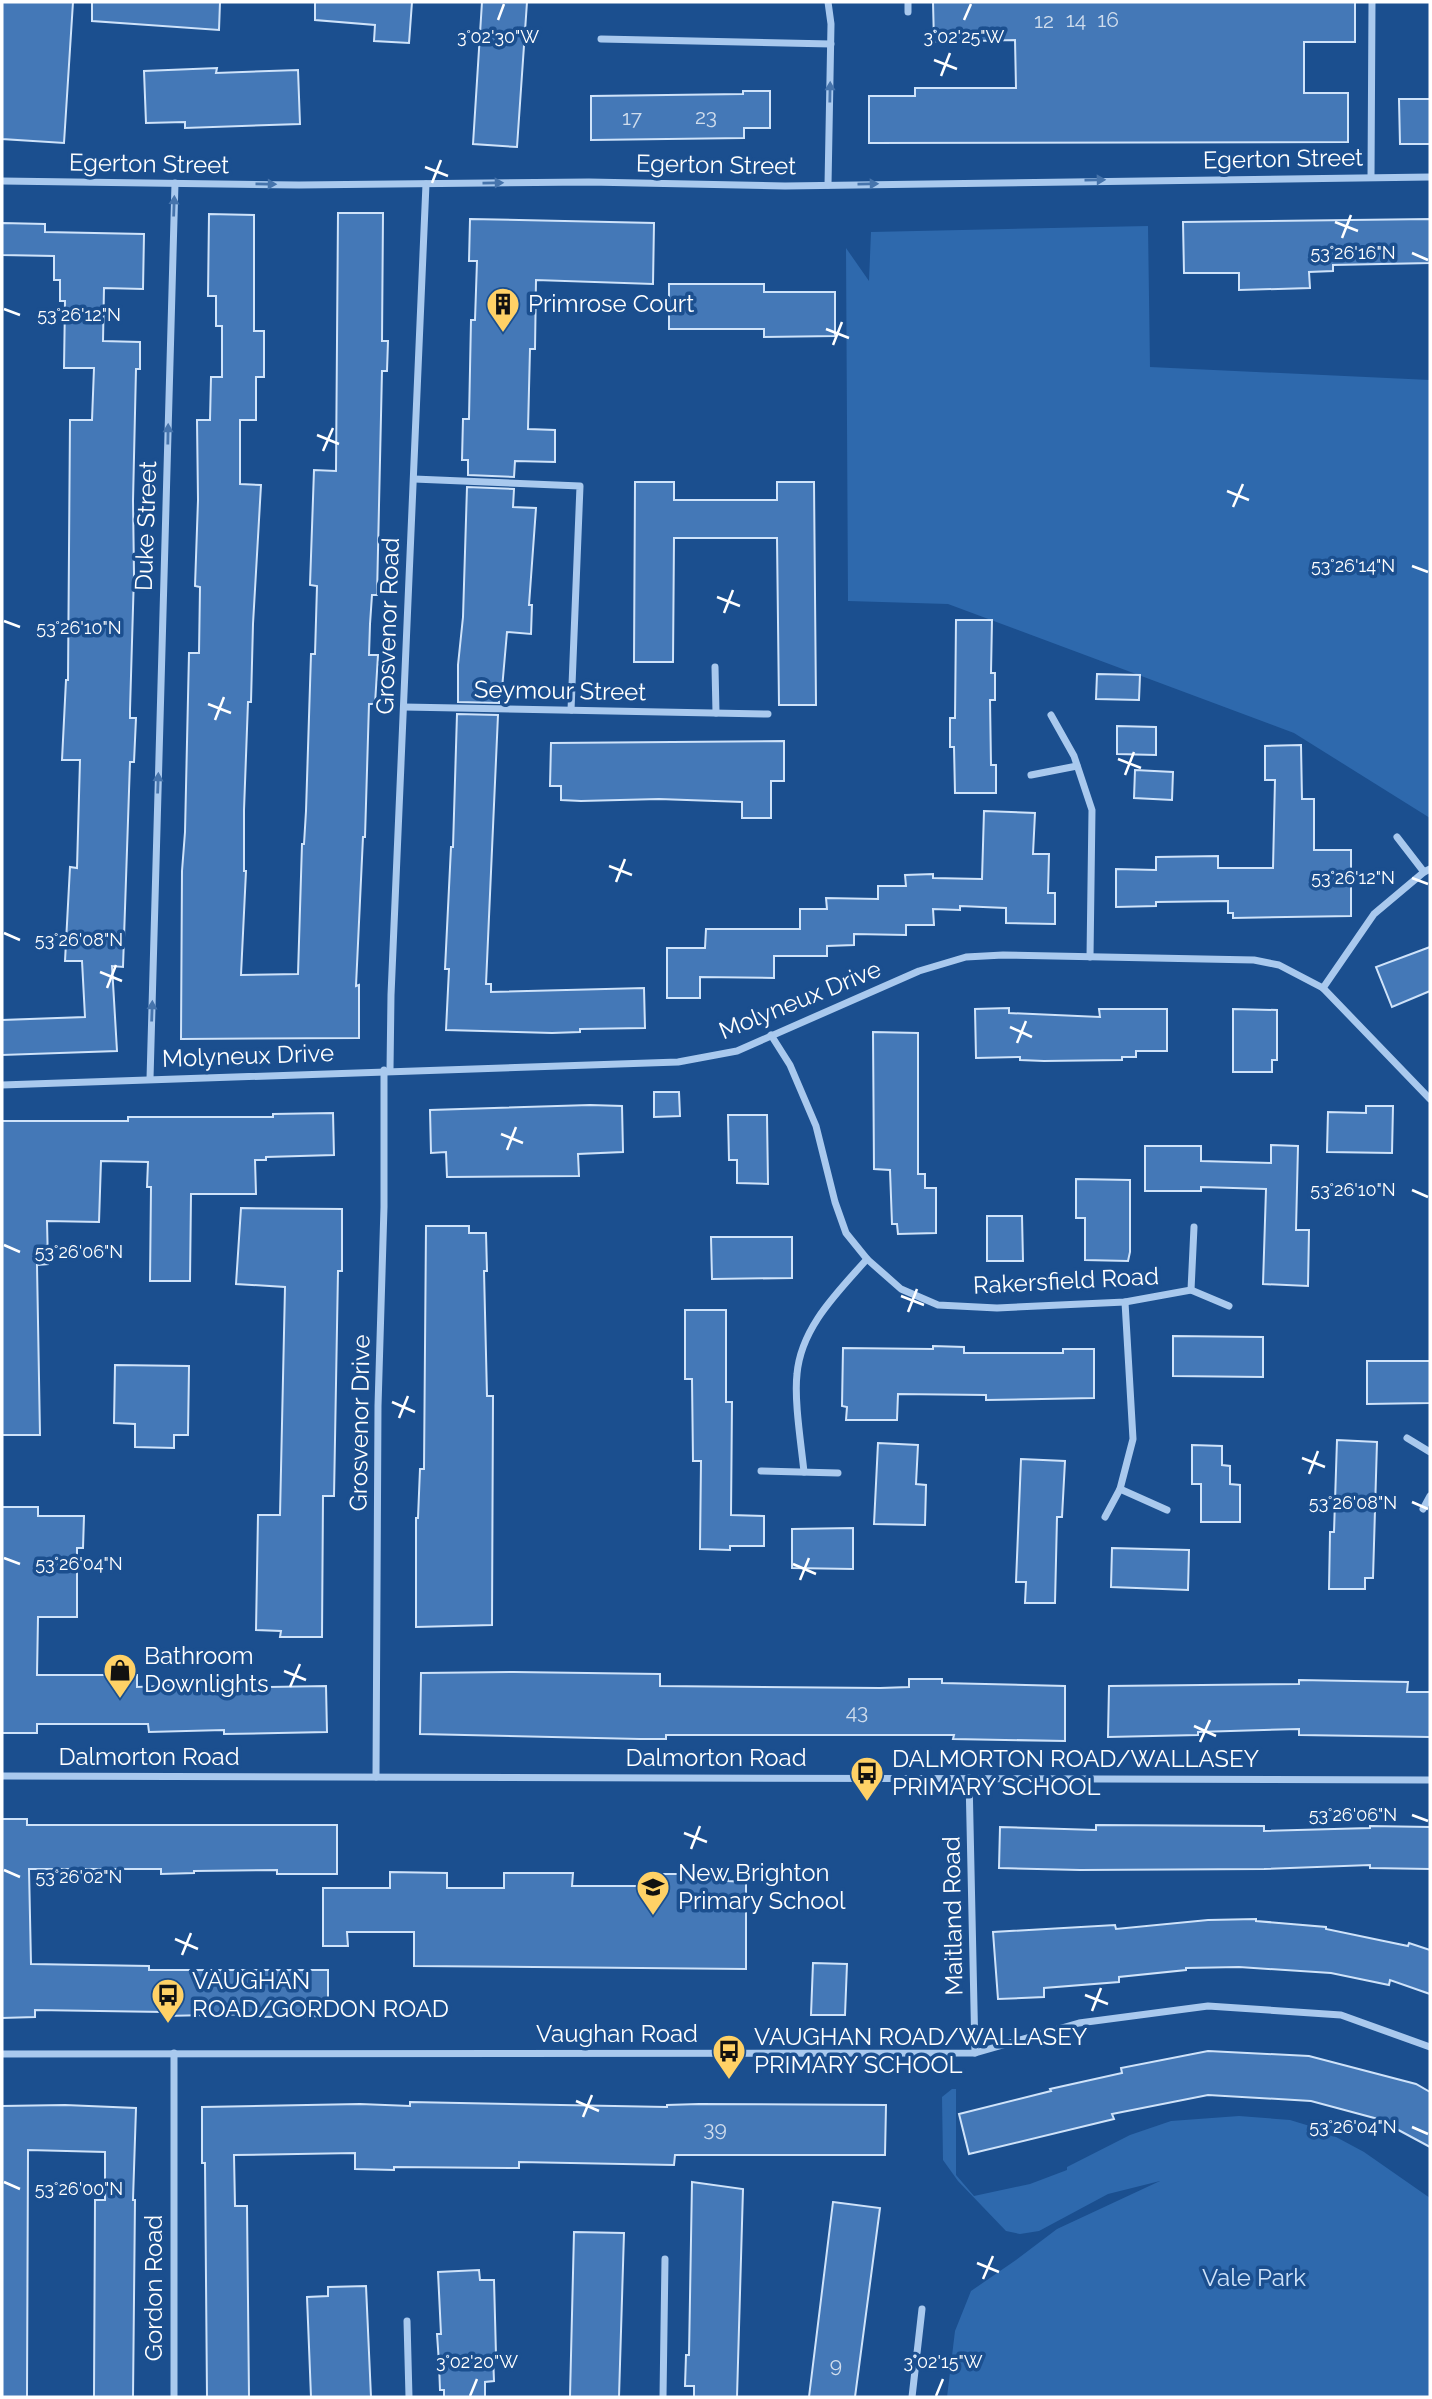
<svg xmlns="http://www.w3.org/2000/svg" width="1432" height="2399" font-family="Raleway,sans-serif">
<rect width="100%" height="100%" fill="#1b4f8f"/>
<g fill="#2e69ad">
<path d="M1148,226L1150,367L1430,380V818L1294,733L948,604L848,601L846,248L869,281L871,232Z"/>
<path d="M952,2089H956V2175L974,2196L1030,2184L1067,2170V2167L1130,2135L1171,2121L1239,2116L1290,2120L1323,2130L1364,2152L1430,2198V2397H947L955,2331L971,2291L1016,2260L1057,2229L1160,2181L1108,2194L1039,2231L1020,2234L1006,2231L958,2181L943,2160L942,2097Z"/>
</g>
<g fill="#4478b7" stroke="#cfe3fa" stroke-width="2">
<path d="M2,2H73L64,143L2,139Z"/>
<path d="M92,2H220L219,30L92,21Z"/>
<path d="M315,2H412L409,43L374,41L375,25L315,20Z"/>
<path d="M482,2H527L517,147L473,144Z"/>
<path d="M933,2H1355V42H1304V93H1348V142L869,143V96H915V88H1016L1015,40L934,42Z"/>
<path d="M217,68L216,73L298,70L300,124L185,128V122L146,123L144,71Z"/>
<path d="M743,91H770V128H744V138L591,140V96L743,94Z"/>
<path d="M1399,99H1430V144H1400Z"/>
<path d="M338,213H383L382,341H388L387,371H382L377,595H372L370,624L369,655H378L375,704H369L365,837H363L356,986L359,985V1038L181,1039L182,871L185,832L189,653H199L200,587L195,586L198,500L197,420H210L211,377H222V326H216V296H208L209,214L254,215V331H264V377H256V420H240V484L261,485L253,624L251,702H248L244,810V871H246L241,975L298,974L302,844H304L306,811L311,654H315L317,586L310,585L314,470L336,471Z"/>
<path d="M470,219L654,223L653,284L536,280L535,349H530L528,429L555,430V462L515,461L514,477L468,475V460H462L463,419H469L471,320H475L477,261H469Z"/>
<path d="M1430,219V263L1333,265V271L1309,272L1310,288L1239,290V273H1184L1183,222Z"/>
<path d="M2,223L45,224V232L144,234L143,289L104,288L103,341L140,342V369H136L133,501L134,574L130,710V718H136L134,762H130L123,967L112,966L117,1051L2,1055V1020L85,1017L82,961H65L70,867L77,868L80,760H62L66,680H68L70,420H92L94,368H64L65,301H60V280H54V256L2,255Z"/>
<path d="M669,284H764V292H835V336L764,337V329H669Z"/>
<path d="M635,482H674V500H777V482H814L816,705H779L777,538H674L673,662H634Z"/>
<path d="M467,487L514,489L513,507L536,508L529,605H532L531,634L507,632L502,689H499V703L458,702V665L463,617Z"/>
<path d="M956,620H992L991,673H995V700H990L991,765H996V793H955L954,747H950V718H955Z"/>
<path d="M1097,674L1140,675L1139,700L1096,699Z"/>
<path d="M457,714L498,715L486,984H491V992L644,988L645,1028L580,1029V1032L552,1033L446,1030L449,969H445L451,847H453Z"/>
<path d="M1117,726L1156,727V755L1117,754Z"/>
<path d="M784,741V781H771V818H742V802L659,799L581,801L561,800V786H550L551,743Z"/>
<path d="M1301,745L1302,799H1314V850H1351V916L1233,918V913H1228V901L1156,902V906L1116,907V869L1156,870V857L1218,856V868H1273L1275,780H1265V746Z"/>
<path d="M1135,770L1173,772L1172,800L1134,798Z"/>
<path d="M984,811L1035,813L1033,854H1049L1048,893H1055V924L1006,923V908L960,906V910L933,909L934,925H906V935L854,934V945L827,946V956H774V978L700,977V998H667V948H705L706,929H800V909H827L826,898L878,899V886H906L905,875L933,874V878L982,879Z"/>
<path d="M1430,947V991L1392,1007L1376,967Z"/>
<path d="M1009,1008V1013L1100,1017L1099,1009H1167V1051H1136V1057H1122V1060L1044,1061L1020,1060V1057L976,1058L975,1009Z"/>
<path d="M1233,1009L1277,1010V1060H1272V1072H1233Z"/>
<path d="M873,1032L918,1033V1174H925V1188H936V1233L898,1234L897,1224H892L890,1170L874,1169Z"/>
<path d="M654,1092H679L680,1116L654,1117Z"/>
<path d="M590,1105L622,1106L623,1152L578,1154L579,1176L447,1177L446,1152L431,1153L430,1110Z"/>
<path d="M1366,1106H1393L1392,1153L1327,1152L1328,1112L1366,1113Z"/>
<path d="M333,1113L334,1155L266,1157V1160H255L256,1194H191L190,1281H150L151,1187H147L148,1162L101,1161L99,1222L47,1221L48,1264L37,1265L40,1435H2V1121H128V1117H273V1114Z"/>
<path d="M728,1115H767L768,1184L737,1183V1160H729Z"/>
<path d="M1271,1145L1298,1146L1296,1230H1309L1308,1286L1263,1284L1266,1189L1201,1187V1191H1145V1146H1201V1161L1271,1163Z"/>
<path d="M1076,1179L1130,1180V1252L1128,1261L1085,1260V1218H1076Z"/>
<path d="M241,1208L342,1209V1271H338L334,1496H323L322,1637H280L281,1631L256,1630L258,1515H280L285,1287L236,1284Z"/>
<path d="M987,1216H1022L1023,1261H987Z"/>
<path d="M426,1226H469V1233H486L487,1271H484L487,1396H493L492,1625L416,1627V1518H418L420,1469H424Z"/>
<path d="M711,1237H792V1278L712,1279Z"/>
<path d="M685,1310H726V1402H732L731,1515L764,1516V1546H730V1550L700,1549L701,1461H693L692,1379H685Z"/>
<path d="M1173,1336L1263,1337V1377L1173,1376Z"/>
<path d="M933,1346L964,1347V1353H1063V1349H1094V1398L986,1400V1395L898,1394L897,1420H846L847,1407L842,1406L843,1348L933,1349Z"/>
<path d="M1367,1361H1430V1403L1367,1404Z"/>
<path d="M115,1365L189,1366L188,1435H174V1448L135,1447V1424L114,1423Z"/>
<path d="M1337,1440L1377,1442L1373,1578H1365V1589H1329L1330,1532H1334Z"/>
<path d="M878,1443L918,1445L916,1484L926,1485L925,1525L874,1524Z"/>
<path d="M1192,1445L1222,1446V1465L1230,1466V1484L1240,1485V1522H1201V1484H1192Z"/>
<path d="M1021,1459L1065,1461L1062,1517H1057L1055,1603H1025L1026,1582H1016Z"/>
<path d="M2,1507H38V1516H84L83,1548H77V1617H38L37,1675H137V1687L211,1684V1688L326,1686L327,1732L224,1734V1730L149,1732L148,1724H37V1733H2Z"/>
<path d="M853,1528V1569L792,1568V1529Z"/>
<path d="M1112,1548L1189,1550L1188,1590L1111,1587Z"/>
<path d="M514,1672L660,1674V1686L880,1688L909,1687V1679H942V1683L1065,1686V1741L953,1739L954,1735H666V1739H640L420,1734L421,1673Z"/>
<path d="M1299,1680L1408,1682L1407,1692H1430V1737L1299,1735V1729L1198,1732V1735L1108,1737L1109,1686L1299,1684Z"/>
<path d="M2,1819H27V1825H337V1874H277V1870L194,1871V1873L161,1874V1869H29L31,1964L149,1966V1970H328V2016L261,2017V2014L164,2016V2012L35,2010V2017L2,2018Z"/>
<path d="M1096,1825L1264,1826V1831L1370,1828V1826L1430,1827V1869L1370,1868V1865L1264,1869L1080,1870L999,1868L1000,1827L1096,1830Z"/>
<path d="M390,1872L447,1873V1888H504V1873H573L572,1886H647V1874H728V1881L746,1882V1969L414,1966V1932H347L348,1946H323V1888H390Z"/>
<path d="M1256,1919V1921L1326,1927V1929L1408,1946L1409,1943L1430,1950V1994L1390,1980L1389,1985L1331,1973L1239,1967L1186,1968V1970L1119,1977V1982L1044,1988V1997L998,1999L993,1932L1115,1925L1116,1929L1208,1920Z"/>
<path d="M813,1963L847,1964L845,2015H811Z"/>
<path d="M1208,2051L1309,2056L1416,2084L1430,2092V2147L1378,2119L1311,2101L1208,2095L1112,2114L1114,2119L969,2154L959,2114L1051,2091L1050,2089L1122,2073L1121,2068Z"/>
<path d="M410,2102L667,2107V2105L699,2104L886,2105L885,2155H675L674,2165L519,2162V2168L394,2167V2170L355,2169V2153L234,2155L235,2206H247L249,2397H207L205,2163H202V2107L360,2104L410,2106Z"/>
<path d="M65,2105L136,2108L133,2200H135L133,2397H94L95,2200H105V2152L28,2150L27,2397H2V2106Z"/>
<path d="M692,2182L743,2189L737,2397H694V2386H685L686,2355H689Z"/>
<path d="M833,2202L880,2208L855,2397H809Z"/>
<path d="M574,2232L624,2233L619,2397H570Z"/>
<path d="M479,2270L480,2280H494L496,2355H493L494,2381L485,2382V2397H444V2390H440L439,2363L437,2334H441L438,2272Z"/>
<path d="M366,2286L371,2397H311L307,2297L328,2296V2287Z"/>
</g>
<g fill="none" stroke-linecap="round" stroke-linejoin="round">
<g stroke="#a9c9ee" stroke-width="7">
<path d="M908,2V12"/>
<path d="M601,39L831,44"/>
<path d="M1371,177L1372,2"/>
<path d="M2,181L299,185L589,182L785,186L1430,177"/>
<path d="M828,185L831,24L828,2"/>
<path d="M414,479L580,486L571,710"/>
<path d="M715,667L716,713"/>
<path d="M404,707L768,714"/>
<path d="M1051,715L1074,756L1092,810L1090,957"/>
<path d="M1031,775L1077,766"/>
<path d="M1397,837L1424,872"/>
<path d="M1323,988L1374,914L1424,872L1430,869"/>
<path d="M771,1035L790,1065L816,1126L835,1202L846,1233L867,1259L901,1289L938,1305L997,1308L1125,1302L1191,1290L1229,1306"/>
<path d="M390,1070L391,995L426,184"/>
<path d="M150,1079L175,183"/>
<path d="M2,1085L678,1062L737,1051L919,971L966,957L1003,955L1254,960L1279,965L1323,988L1430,1099"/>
<path d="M1191,1290L1194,1227"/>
<path d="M1407,1438L1430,1452"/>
<path d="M761,1471L838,1473"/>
<path d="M804,1472C801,1443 794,1400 797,1374C801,1327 838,1292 867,1259"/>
<path d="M1120,1489L1167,1510"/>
<path d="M1423,1509L1430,1496"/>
<path d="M1105,1517L1120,1489L1133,1439L1125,1302"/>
<path d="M2,1776L1430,1780"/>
<path d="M376,1777L378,1406L384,1207V1070"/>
<path d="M969,1778L975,2053"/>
<path d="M2,2054L975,2053L1079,2023L1208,2006L1341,2015L1430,2047"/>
<path d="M407,2321L409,2397"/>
<path d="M174,2397V2053"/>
<path d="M663,2397L665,2259"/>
<path d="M912,2397L922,2309"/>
</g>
</g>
<defs><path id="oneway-solid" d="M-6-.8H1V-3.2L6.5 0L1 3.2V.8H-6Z" transform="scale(1.75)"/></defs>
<g fill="#4674ac">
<use href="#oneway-solid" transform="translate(830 92) rotate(-89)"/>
<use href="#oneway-solid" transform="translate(1095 180) rotate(-1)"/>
<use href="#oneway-solid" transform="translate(493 183) rotate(-1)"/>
<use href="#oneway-solid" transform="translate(266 184) rotate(1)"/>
<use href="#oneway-solid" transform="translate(868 184) rotate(-1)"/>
<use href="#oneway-solid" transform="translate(174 206) rotate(-88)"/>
<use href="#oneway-solid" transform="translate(168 434) rotate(-89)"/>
<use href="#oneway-solid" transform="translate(158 783) rotate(-88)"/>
<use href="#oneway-solid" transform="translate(152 1011) rotate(-88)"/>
</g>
<path fill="none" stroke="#fff" stroke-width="2.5" d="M498,20L504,4M964,20L971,4M934,60L957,69M941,76L950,53M425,167L448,176M432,183L441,160M1335,222L1358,231M1342,238L1351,215M1412,253L1428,260M4,309L20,315M826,329L849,338M833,345L842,322M317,435L339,444M323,451L333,428M1227,491L1249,500M1233,507L1243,484M1412,566L1428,572M717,597L740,606M724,613L733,590M4,621L20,627M208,704L231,713M215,720L224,697M1118,759L1141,768M1125,775L1134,752M609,866L632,875M1412,878L1428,884M616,882L625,859M4,933L20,940M100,972L122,981M107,988L116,965M1010,1027L1032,1037M1017,1043L1026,1021M501,1134L523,1143M507,1150L516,1127M1412,1190L1428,1197M4,1245L20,1252M901,1296L924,1305M908,1312L917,1289M392,1402L415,1412M399,1418L408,1396M1302,1458L1325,1467M1309,1474L1318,1451M1412,1502L1428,1509M4,1558L20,1564M793,1564L816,1574M800,1580L809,1558M284,1671L306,1680M290,1687L300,1664M1194,1726L1216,1736M1200,1742L1210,1720M1412,1815L1428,1821M684,1833L707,1842M691,1849L700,1826M4,1870L20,1877M175,1939L198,1949M182,1955L191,1933M1085,1995L1108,2004M1092,2011L1101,1988M576,2101L599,2111M583,2117L592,2095M1412,2127L1428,2134M4,2182L20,2189M977,2263L999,2272M983,2279L993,2256M470,2396L477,2379M936,2396L943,2379"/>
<defs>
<symbol id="building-pin" viewBox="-11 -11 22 30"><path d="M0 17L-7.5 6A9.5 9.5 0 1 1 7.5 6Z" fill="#ffd166" stroke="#1b4f8f"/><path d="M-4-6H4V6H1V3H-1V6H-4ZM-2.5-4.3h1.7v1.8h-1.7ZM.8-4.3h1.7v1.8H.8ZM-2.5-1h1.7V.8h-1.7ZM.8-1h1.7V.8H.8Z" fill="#111"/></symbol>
<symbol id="shop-pin" viewBox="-11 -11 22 30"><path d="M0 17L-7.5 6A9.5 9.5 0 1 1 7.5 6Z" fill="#ffd166" stroke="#1b4f8f"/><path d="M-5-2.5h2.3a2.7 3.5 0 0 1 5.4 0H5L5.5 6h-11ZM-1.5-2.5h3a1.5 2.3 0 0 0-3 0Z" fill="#111"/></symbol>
<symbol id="bus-pin" viewBox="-11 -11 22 30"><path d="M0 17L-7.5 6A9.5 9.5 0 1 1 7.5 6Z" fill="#ffd166" stroke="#1b4f8f"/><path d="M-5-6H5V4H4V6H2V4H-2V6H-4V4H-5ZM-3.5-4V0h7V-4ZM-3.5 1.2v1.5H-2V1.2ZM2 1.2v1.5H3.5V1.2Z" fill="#111"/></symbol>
<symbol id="school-pin" viewBox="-11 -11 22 30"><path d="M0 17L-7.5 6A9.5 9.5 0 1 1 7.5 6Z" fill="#ffd166" stroke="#1b4f8f"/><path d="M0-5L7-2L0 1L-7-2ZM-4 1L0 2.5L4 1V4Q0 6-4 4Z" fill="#111"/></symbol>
</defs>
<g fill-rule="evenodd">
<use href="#building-pin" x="484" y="285" width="38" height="52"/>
<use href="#shop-pin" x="101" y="1651" width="38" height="52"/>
<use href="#bus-pin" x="848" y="1754" width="38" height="52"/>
<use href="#school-pin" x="634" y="1868" width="38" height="52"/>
<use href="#bus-pin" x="149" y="1976" width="38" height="52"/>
<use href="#bus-pin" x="710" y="2032" width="38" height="52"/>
</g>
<g text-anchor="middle" stroke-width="7" stroke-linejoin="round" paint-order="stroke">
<g font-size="21" fill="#d0dded">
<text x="1076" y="27">14</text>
<text x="1108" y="27">16</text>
<text x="1044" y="28">12</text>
<text x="706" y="124">23</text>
<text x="632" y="125">17</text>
<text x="857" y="1719">43</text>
<text x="715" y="2136">39</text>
<text x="836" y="2372">9</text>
</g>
<g font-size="24" fill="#fff" stroke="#1b4f8f">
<text transform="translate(1283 159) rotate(-1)" y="8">Egerton Street</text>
<text transform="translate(149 164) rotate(1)" y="8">Egerton Street</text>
<text transform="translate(716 165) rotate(1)" y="8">Egerton Street</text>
<text transform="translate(146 526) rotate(-88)" y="8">Duke Street</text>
<text transform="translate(388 626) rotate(-88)" y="8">Grosvenor Road</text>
<text transform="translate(560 691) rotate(1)" y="8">Seymour Street</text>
<text transform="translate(800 1000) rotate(-22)" y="8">Molyneux Drive</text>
<text transform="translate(248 1056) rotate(-2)" y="8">Molyneux Drive</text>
<text transform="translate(1066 1281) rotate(-3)" y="8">Rakersfield Road</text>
<text transform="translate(360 1423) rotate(-89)" y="8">Grosvenor Drive</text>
<text x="149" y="1765">Dalmorton Road</text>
<text x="716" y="1766">Dalmorton Road</text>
<text transform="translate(953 1916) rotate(-91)" y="8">Maitland Road</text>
<text x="617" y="2042">Vaughan Road</text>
<text transform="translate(154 2288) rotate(-90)" y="8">Gordon Road</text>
</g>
<g font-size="24" fill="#fff" stroke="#1b4f8f" text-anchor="start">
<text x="528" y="312">Primrose Court</text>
<text x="144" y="1664">Bathroom<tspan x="144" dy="28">Downlights</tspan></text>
<text x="892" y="1767">DALMORTON ROAD/WALLASEY<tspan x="892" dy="28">PRIMARY SCHOOL</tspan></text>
<text x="678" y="1881">New Brighton<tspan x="678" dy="28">Primary School</tspan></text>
<text x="192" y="1989">VAUGHAN<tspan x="192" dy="28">ROAD/GORDON ROAD</tspan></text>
<text x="754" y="2045">VAUGHAN ROAD/WALLASEY<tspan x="754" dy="28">PRIMARY SCHOOL</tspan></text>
</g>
<g font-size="24" fill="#cfe3fa" stroke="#1b4f8f">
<text x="1254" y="2286">Vale Park</text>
</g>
</g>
<g font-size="18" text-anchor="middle" fill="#fff" stroke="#1b4f8f" stroke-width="7" stroke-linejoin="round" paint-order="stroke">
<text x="498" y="43">3°02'30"W</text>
<text x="964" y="43">3°02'25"W</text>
<text x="1353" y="259">53°26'16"N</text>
<text x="79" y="321">53°26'12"N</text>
<text x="1353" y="572">53°26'14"N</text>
<text x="79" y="634">53°26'10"N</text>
<text x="1353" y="884">53°26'12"N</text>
<text x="79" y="946">53°26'08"N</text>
<text x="1353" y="1196">53°26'10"N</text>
<text x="79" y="1258">53°26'06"N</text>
<text x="1353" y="1509">53°26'08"N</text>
<text x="79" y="1570">53°26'04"N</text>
<text x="1353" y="1821">53°26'06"N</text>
<text x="79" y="1883">53°26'02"N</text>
<text x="1353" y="2133">53°26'04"N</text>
<text x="79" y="2195">53°26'00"N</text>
<text x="477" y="2368">3°02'20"W</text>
<text x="943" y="2368">3°02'15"W</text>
</g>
<rect width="1432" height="2399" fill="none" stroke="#ffffff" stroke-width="7"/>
</svg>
